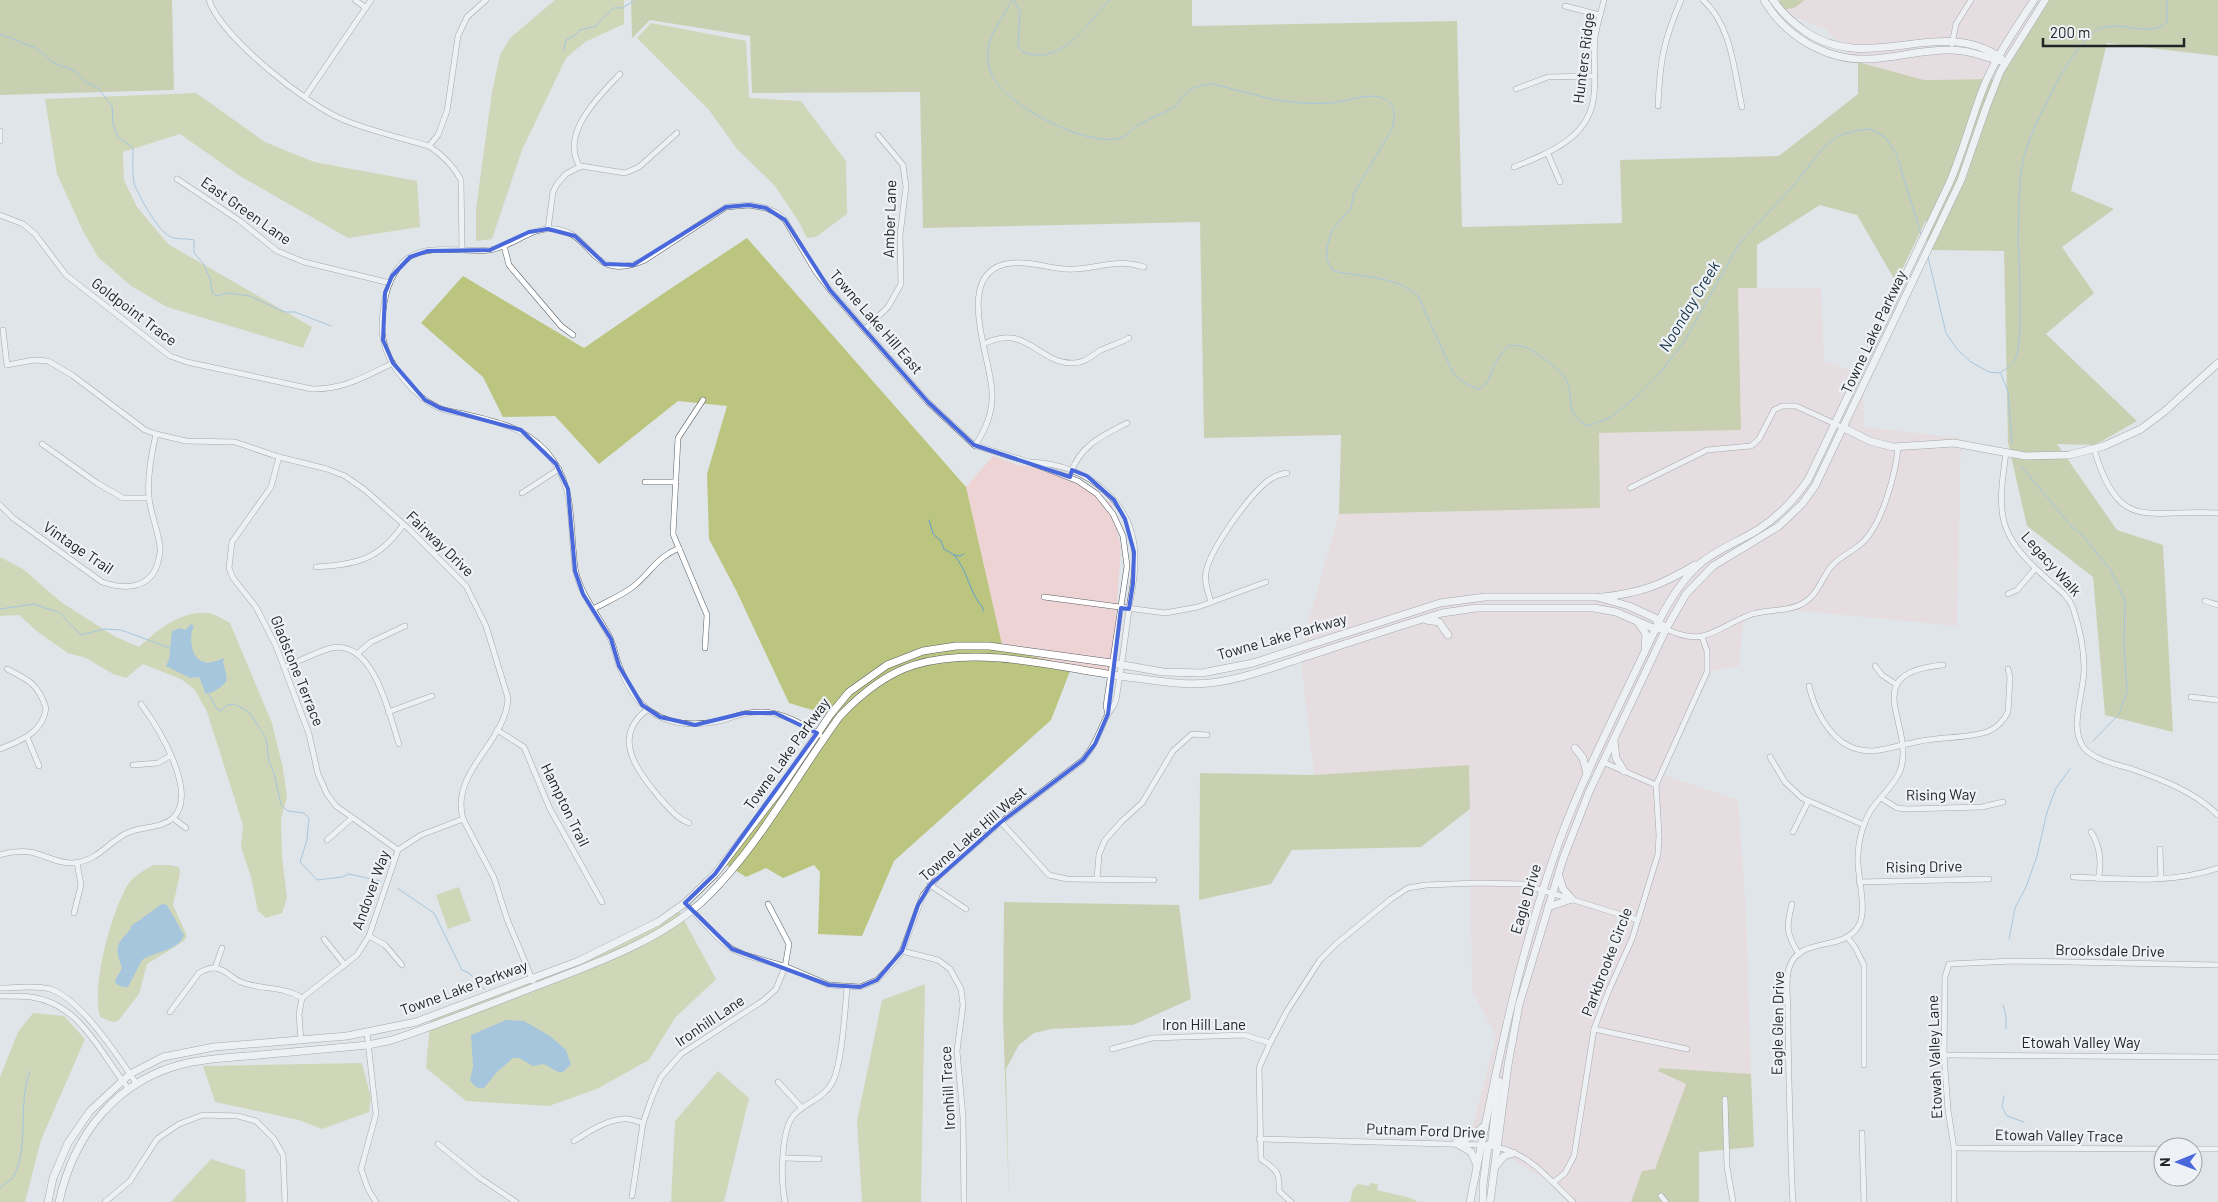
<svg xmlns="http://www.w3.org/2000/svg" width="2218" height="1202" font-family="Barlow,sans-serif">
<rect width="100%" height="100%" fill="#e0e5e9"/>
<g fill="#eed3d4">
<path d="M1784,0H2046L1997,79L1924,80L1858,62L1825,29L1778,11Z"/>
<path d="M1738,288H1821L1824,361L1863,375L1864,427L1961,438L1957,626L1803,611L1755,616L1743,623L1739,666L1712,671L1662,774L1738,800L1746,914L1751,1074L1660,1068L1658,1071L1686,1084L1655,1170L1642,1171L1631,1202H1579L1471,1132L1496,1036L1472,991L1469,766L1314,775L1300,652L1339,514L1600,508L1599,433L1741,430Z"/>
<path d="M993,456L1018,465L1055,470L1111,503L1121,548L1112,675L1003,650L966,487Z"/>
</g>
<g fill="#bcc57f">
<path d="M555,0H624V24L585,42L566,58L522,150L492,239L476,241V209L492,92L500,55L510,38Z"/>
<path d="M651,23L746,41L749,98L801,101L846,161L847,214L816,237L807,238L799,222L775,186L737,149L709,110L637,38Z"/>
<path d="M196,93L265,142L314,162L417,181L420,227L348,238L240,176L180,134L123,152L124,180L137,207L168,244L312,327L303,348L167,307L131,286L98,257L83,231L57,174L45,99Z"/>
<path d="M747,238L966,487L1003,649L1072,666L1051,720L894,861L862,936L818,934L820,872L814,865L783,878L766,868L746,877L722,862L805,753L829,715L789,703L736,590L709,539L707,474L727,406L678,401L599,464L555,416L503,417L483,377L421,323L463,276L584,348L664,293Z"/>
<path d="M0,557L23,569L61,602L114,636L139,647C159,629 180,611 208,613C215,614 224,620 230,623L272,723L283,768L287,798L281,818L282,856L287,898L282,913L266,918L258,911L251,877L241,847L243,825L207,712L195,690L181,679L143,664L126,678L113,674L86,658L68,653L39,633L19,615L0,616Z"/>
<path d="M154,865H169L179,867L180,874L173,905L187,936L184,941L147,964L139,994L118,1021L112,1022L100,1017C91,987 111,913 127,886C133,876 144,870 154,865Z"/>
<path d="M459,887L471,921L448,929L436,895Z"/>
<path d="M678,909L716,979L675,1018L649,1060L597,1089L549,1106L466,1101L426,1068L431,1013L510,986L593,954Z"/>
<path d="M925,984L921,1202H862L857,1121L882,1000Z"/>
<path d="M33,1013L64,1016L85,1039L41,1140L25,1202H0V1077L18,1032Z"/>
<path d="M362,1063L371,1098L369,1112L322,1129L299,1120L215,1102L203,1066Z"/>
<path d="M718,1071L749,1098L724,1202H671L675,1121Z"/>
<path d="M211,1159L245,1170L246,1202H171Z"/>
<path d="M1370,1183L1378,1184L1377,1190L1411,1198L1418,1202H1350L1353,1189L1358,1184L1369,1186Z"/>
</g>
<g fill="#aeb76f">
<path d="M0,0H172L174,90L0,95Z"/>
<path d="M631,0H1192V26L1457,21L1462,227L1622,223L1620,160L1779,156L1858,94V62L1924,80L1997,79L2046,0H2218V56L2107,43L2071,191L2114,209L2062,247L2094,293L2046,334L2137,421L2095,445L2057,444L2117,530L2163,545L2173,732L2105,715L2093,577L2027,526L2008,443L2004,251L1927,250L1926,220L1896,282L1857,215L1820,205L1757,245V288H1738L1741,430L1599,433L1600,508L1339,514L1341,435L1204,438L1200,222L923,228L920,92L752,93L750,36L650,20L632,38Z"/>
<path d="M1779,0H1805L1794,8L1782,10Z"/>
<path d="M1469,765L1470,809L1421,847L1292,850L1271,884L1199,900L1200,773L1314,775Z"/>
<path d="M1004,902L1179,905L1191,999L1133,1025L1051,1029L1034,1033L1019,1045L1006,1069L1009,1202L1003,1016Z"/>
<path d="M1660,1068L1751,1074L1754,1147L1699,1152V1202H1631L1642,1171L1655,1169L1686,1084L1658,1071Z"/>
</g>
<g fill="#60a0ce">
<path d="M191,624L194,626C189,636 190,658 204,662C210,664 218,660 224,658L223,662C228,682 231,681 211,693L207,692L206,695L199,677L190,678L166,666L169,659L172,631L180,628L185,630Z"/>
<path d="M162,904L167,905L184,935C180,950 154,952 142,960L128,987H123L116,984L115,981L122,968C115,947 115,945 131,929V926Z"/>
<path d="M506,1020L524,1021L550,1036L566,1050L571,1064L563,1072H558L544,1064L533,1066L519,1058H513L497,1072L484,1088C477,1089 474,1086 470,1080L473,1066L471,1035Z"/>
</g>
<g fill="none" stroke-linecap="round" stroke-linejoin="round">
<g stroke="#60a0ce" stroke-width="1">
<path d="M1012,0C999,25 980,42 991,73C1003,105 1088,148 1120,138C1127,137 1133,128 1139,125C1149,118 1162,115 1173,108C1179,104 1180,99 1185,94C1192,86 1203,85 1213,84C1254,94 1285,106 1329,103C1347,102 1368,91 1385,99C1397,105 1395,119 1392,129L1354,193L1351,208L1332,230L1327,247V260L1333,271C1362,277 1396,276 1418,296L1453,373C1461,381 1468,386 1479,389C1490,383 1489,376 1494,366C1497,359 1503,352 1508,346C1526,343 1538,354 1552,365C1555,368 1561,372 1564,376C1576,394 1562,414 1588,426L1611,417L1636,397L1661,372L1685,340L1739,244L1793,186L1824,147L1838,136L1854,131L1870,129L1885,137L1896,153L1921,234"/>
<path d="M1014,0L1020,12L1018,46L1023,52C1062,67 1087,23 1110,0"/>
<path d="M0,34L36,48L54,63L75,71L85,82L98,88L112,106L113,124L117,136L133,148C133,159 132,172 134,183C138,195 159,233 171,237C178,240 186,238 194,240V253L204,264L210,279L212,292L217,296L227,293L250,296L284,312H295L331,326"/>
<path d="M564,50L566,40L574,36L580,30L596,26L613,8H622L634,1"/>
<path d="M1928,257L1946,333L1957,349L1971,362L1989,372L2000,373C2007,368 2013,364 2016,357C2023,342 2019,269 2019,249L2018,244C2019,216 2018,187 2023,160C2029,133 2073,40 2099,29C2123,19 2149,39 2167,22V0"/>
<path d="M2001,374L2008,392L2012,444"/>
<path d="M2021,466L2072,527L2082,535L2110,569L2125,600L2124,646L2127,691L2119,714L2093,741"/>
<path d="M929,520L933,534L941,541L944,549L954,555L960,556L964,554"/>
<path d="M954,555C968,570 969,593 983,608V611"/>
<path d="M0,609L34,604L60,613L81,635L104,629L121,630L170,648"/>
<path d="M207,692L217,709L221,711L227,705L234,704L249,712L266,738L269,761L274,773L281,805L288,811L304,813L309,818L307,840L300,862L317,880L342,877L349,874L380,881"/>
<path d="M397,888L434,913L462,970L469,973L485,990"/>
<path d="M2009,939L2015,908L2026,887L2037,856L2047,812L2056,788L2070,769"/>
<path d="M2003,1005L2006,1016V1029"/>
<path d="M2004,1096L2002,1107L2007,1116L2024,1122"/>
<path d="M0,1188C4,1183 11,1181 14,1176C30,1142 17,1105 30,1071"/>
</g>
<defs>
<g id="street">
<path d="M209,0C221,37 308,106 344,120C371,131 401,138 429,146C443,155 453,165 461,180L462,250"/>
<path d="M355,0L366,8"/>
<path d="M1703,0C1732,26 1734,71 1742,107"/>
<path d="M1565,6L1600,15"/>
<path d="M1952,44L1956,24L1971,0"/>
<path d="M1516,89L1548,77L1595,76"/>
<path d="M305,97L371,0"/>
<path d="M1658,106C1660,61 1663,42 1681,0"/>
<path d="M0,141V131"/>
<path d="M429,146L438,135L447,111L458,36L467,17L486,0"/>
<path d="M1548,154L1560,182"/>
<path d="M580,167C559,134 599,96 620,74"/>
<path d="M1514,167C1549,153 1590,138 1594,95C1596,76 1593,56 1595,37C1597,25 1601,12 1604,0"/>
<path d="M177,179L240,221L277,251L304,262L390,283"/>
<path d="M0,215L23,224L35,234L66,275L170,356L187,362L312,389C343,390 366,376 393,363"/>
<path d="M548,229L553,192L557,184L566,174L581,166L625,173L639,167L677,133"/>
<path d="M504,246L509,265L561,326L573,335"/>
<path d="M865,329L888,307L901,284L900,235L906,187L903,165L878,135"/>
<path d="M3,330L7,365L34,360L48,361L72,375L145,430L156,434L186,441L235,442L279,457L327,469L345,476L365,490L410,530L466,586L486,626L508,698C506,743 450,771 463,819L494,878L507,919L533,981"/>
<path d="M984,344C1025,322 1039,364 1073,363C1085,363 1091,356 1101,350C1110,346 1120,343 1129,338"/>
<path d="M703,400L678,438L673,534L707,615L705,648"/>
<path d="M42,444L97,483L123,498H149"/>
<path d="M975,446C986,428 993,413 992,392C991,357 951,269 1012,263C1031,261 1047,268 1065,269C1095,271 1112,257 1144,267"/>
<path d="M2094,449C2119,534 2147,509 2218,513"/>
<path d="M2006,453C1997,515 1997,534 2045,577C2055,587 2068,594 2073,608C2079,626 2084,648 2084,667C2085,690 2068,728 2084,748C2096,761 2116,764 2132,769C2163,780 2195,792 2218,815"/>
<path d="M279,457L271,487L232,542L229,568L233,578L256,607L276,646L309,734L318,774L327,794L336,806L398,850"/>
<path d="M1071,472C1082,444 1102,436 1127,423"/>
<path d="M645,482H676"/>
<path d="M1630,488L1707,450L1751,446L1759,439L1774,410L1782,406H1796L1844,428"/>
<path d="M522,493L559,469"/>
<path d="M0,505L13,518L102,582C125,590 151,589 158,562C159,557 161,552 160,547C158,530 151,515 149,498C147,476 151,455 156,434"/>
<path d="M316,567C356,564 378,561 403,525"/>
<path d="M2008,594L2017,590L2035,569"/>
<path d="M1044,597L1165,613L1198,607L1266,582"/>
<path d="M2205,601L2218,605"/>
<path d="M1211,602C1208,592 1204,582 1206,572C1210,549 1250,494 1269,480C1275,476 1280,474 1287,473"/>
<path d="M593,609C606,602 623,595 634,586C652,571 656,558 679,548"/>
<path d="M1666,629C1704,647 1713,630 1747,616C1765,608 1785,613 1802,604C1817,596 1821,580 1830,568C1838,557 1853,552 1863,542C1882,524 1896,473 1898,447"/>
<path d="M358,653L371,642L405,626"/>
<path d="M1875,666L1882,675L1897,685"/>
<path d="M285,667C300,661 316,652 331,648C374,639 389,714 399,744"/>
<path d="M1809,686C1814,708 1828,737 1851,747C1858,750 1865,751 1873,751C1889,749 1905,744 1921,741C1940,737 1974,738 1989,731C1998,727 2004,720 2008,712L2010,677L2008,669"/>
<path d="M2191,697L2218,700"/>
<path d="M647,710C611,737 637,771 659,797C668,807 676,818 689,823"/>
<path d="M388,712L432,696"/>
<path d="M497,730L524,747L550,809L602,902"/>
<path d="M820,735C802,724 784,713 763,712C747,711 734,717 719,721C695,726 670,725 650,711C635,701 625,681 619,665C615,655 614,645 609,636C598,615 582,596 576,573C574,565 574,555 573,547C570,510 572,481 546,451C523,427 495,421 464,414C456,412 446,411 439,408C414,397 387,364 383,338C381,329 382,321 383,312C385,291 391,271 408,258C428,243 466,253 489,250C514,247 530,226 556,229C595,234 590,284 645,260L726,207L749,205L766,208L777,213L785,220L816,272L830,290L928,402L974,445L1029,462L1078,481L1097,494L1113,514L1123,536L1127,566L1106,706L1108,714"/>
<path d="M27,737L39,766"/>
<path d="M0,749C20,741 43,733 46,708C38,684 29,680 7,669"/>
<path d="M1770,757L1785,782L1802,798L1864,825"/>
<path d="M1603,762L1656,785"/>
<path d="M133,765L158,763L170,756"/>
<path d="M1881,798L1897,808L1907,809L1982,807L2003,802"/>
<path d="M173,818L186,828"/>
<path d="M1001,822L1049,875L1067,879L1154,880"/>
<path d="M1793,832L1808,802"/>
<path d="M2091,832C2100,845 2102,864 2098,879"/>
<path d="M327,840L352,818"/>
<path d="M2160,849L2161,878"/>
<path d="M0,855C9,852 21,851 30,852C46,855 58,864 74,863C99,860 107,843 127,833C141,826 161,829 173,818C199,793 158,727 141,704"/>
<path d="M2073,877C2121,879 2172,884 2218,868"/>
<path d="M1097,879L1099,854L1105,840L1122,821L1142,803L1173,751L1192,734L1207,735"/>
<path d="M1859,882L1989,879"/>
<path d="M930,885L966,909"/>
<path d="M685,903L718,938L732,949L745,955L787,967L829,985L860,987L877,980L895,961L902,951L923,895L938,877L1001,822L1083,760C1096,745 1099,731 1108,714C1111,709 1114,707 1116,700C1121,670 1125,640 1129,609C1131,594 1135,579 1135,563C1137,503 1088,465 1032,462"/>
<path d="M1792,904C1786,926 1786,934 1799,954"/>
<path d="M74,913L81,885L77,862"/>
<path d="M369,936L385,945L402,965"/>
<path d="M1848,938L1855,947L1864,965V1065"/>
<path d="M324,939L345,965"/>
<path d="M902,951L938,960L950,969L961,989L963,1005L957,1051L963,1117L964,1202"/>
<path d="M215,968L222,948"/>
<path d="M0,988C16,988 35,985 50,989C81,999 118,1056 136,1083"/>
<path d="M0,996C10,996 21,996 31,997C81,1004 100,1053 128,1088"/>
<path d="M170,1012L199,973C204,970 208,968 214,968C225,968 232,979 241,982C261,990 284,986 302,998"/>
<path d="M1594,1029L1687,1049"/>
<path d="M367,1033L376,1114L361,1169L368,1189L376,1202"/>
<path d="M301,1041L299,1014L302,998L357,955L369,936L398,850L421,835L463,819"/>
<path d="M1270,1043L1287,1011L1320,960L1336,944L1391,899L1408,888L1426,885L1479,883L1522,884L1638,920"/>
<path d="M1112,1049L1152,1038L1244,1035L1270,1043L1259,1068L1261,1159C1276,1170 1280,1171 1279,1191L1291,1202"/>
<path d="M1944,1055L2218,1057"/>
<path d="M778,1082L802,1108"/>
<path d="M1725,1099L1727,1167L1733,1202"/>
<path d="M1862,1133L1864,1202"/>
<path d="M1259,1139L1485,1145"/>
<path d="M574,1141C588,1132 606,1120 623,1119C629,1118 636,1121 643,1123"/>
<path d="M438,1144L480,1178L516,1202"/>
<path d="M1496,1147C1532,1155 1547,1178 1573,1202"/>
<path d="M1954,1148L2163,1149"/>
<path d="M2193,1149H2218"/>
<path d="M784,1158L819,1159"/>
<path d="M1554,1182L1565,1173L1574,1156L1594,1029L1609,990L1632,939L1658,854L1659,835L1656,785L1707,672V651L1702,637"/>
<path d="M632,1196L643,1123L652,1097L661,1077L681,1054L764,1000L776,989L785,967L789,944L768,904"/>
<path d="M1661,1196L1666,1202"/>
<path d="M105,1202L130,1181L157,1139L179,1124L203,1115L238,1116L256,1121L274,1139L283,1155L285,1202"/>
<path d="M785,1202C781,1182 780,1131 794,1115C805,1103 824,1098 832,1083C842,1065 845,1010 847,988"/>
<path d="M1793,1202C1791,1174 1791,1146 1790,1119C1789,1084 1788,1048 1788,1013C1788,999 1785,981 1789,968C1799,935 1844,953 1859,925C1868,907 1856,874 1858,854C1859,836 1865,815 1878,801C1885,793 1896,781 1900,771C1917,726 1854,673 1943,665"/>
<path d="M1954,1202V1148L1948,1110L1944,1055L1945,977L1949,964L2013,961L2218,965"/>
</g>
<g id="secondary">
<path d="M1764,0C1785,36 1826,61 1869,59C1895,58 1921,50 1948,50C1967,49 1983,57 2001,61"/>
<path d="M1773,0C1782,13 1793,23 1806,32C1870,75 1940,15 2001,58"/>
<path d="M1844,428L1870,441L1893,447L1954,443L2025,456L2069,455L2104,446L2141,429L2165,411L2218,363"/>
<path d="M1603,597C1642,593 1663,584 1695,565"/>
<path d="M1426,620L1439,622L1448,635"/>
<path d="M1638,622L1646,634L1645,646"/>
<path d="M1614,741L1616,758L1624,771"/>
<path d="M1575,748L1583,758L1587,774"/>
<path d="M1559,876L1563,889L1572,899"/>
<path d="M1548,907L1572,899"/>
<path d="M1456,1143L1473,1136L1484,1126"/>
<path d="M1456,1143L1471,1152L1477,1165"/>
<path d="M1491,1146L1499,1081"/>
<path d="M1495,1167L1504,1156L1514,1153"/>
<path d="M48,1202L53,1178L68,1143L90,1111L130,1074L163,1057L214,1047L347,1036L416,1022L579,961L658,922L685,903L715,874L779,791L830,715L849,692L887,665L923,651L956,646H989L1112,663L1163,672L1202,673L1253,663L1440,603L1485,597H1597L1629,606L1655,618L1666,629"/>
<path d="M59,1202C74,1134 117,1079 187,1063C210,1058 235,1057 259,1055C295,1052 332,1048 368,1045L392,1040C440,1024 487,1005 534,987C591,965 664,940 708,896C760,844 796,776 840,716C860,695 886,674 914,665C983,645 1058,668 1127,677C1155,680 1182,686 1210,683C1243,679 1274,667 1305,657C1351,642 1396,627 1442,613L1476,608H1594L1616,612L1655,629H1666"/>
<path d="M1470,1202C1494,1080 1517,959 1559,842C1587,766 1626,694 1659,621C1670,599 1683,578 1702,562C1720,548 1740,541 1759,529C1779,516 1794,500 1808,480L1949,184C1963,152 1971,119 1984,86C1997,55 2016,28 2034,0"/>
<path d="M1483,1202V1185L1488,1145"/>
<path d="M1490,1202L1508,1065L1519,1005L1563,859L1589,792L1666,629L1686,594L1713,566L1779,526L1802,504L1815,486L1961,180L1986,108L2000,72L2045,0"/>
</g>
</defs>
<use href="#street" stroke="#5a5e62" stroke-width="6"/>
<use href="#secondary" stroke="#5a5e62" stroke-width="8"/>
<use href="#street" stroke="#fff" stroke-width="5"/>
<use href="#secondary" stroke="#fff" stroke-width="7"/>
</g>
<path d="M0 0H2218V1202H0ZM749,205L766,208L785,220L830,290L928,402L974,445L1070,477L1072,470L1087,476L1114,500L1125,519L1134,552L1133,583L1129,609L1121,608L1108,714L1095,744L1083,760L1001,822L930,885L918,905L902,951L877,980L860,987L829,985L732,949L685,903L715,874L817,733L775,713H744L695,725L660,717L642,705L619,666L611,639L583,594L575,571L568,489L556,464L521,430L440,408L425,400L393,363L383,340L385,293L392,276L410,257L428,251L490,250L529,232L548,229L575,236L605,264L633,265L726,207Z" fill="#e0e5e9" fill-opacity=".55" fill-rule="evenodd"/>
<path fill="none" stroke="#4868db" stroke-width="4" stroke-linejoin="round" d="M749,205L766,208L785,220L830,290L928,402L974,445L1070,477L1072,470L1087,476L1114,500L1125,519L1134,552L1133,583L1129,609L1121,608L1108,714L1095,744L1083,760L1001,822L930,885L918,905L902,951L877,980L860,987L829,985L732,949L685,903L715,874L817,733L775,713H744L695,725L660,717L642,705L619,666L611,639L583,594L575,571L568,489L556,464L521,430L440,408L425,400L393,363L383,340L385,293L392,276L410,257L428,251L490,250L529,232L548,229L575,236L605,264L633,265L726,207Z"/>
<g text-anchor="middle" stroke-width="4.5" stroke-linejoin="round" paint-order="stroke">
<g font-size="15" fill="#232426" stroke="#eef2f6">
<text transform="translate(1584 58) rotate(-83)" y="5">Hunters Ridge</text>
<text transform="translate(246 211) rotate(35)" y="5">East Green Lane</text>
<text transform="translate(890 219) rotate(-88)" y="5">Amber Lane</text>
<text transform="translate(134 312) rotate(37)" y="5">Goldpoint Trace</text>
<text transform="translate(876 322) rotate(49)" y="5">Towne Lake Hill East</text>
<text transform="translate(1874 332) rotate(-65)" y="5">Towne Lake Parkway</text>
<text transform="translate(440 544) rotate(44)" y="5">Fairway Drive</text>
<text transform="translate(78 548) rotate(34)" y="5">Vintage Trail</text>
<text transform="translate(2051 564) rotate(48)" y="5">Legacy Walk</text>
<text transform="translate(1282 637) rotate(-16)" y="5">Towne Lake Parkway</text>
<text transform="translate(297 671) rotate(68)" y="5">Gladstone Terrace</text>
<text transform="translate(787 754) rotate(-54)" y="5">Towne Lake Parkway</text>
<text transform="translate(1941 795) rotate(-1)" y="5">Rising Way</text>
<text transform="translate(565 805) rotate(64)" y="5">Hampton Trail</text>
<text transform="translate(973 834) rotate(-41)" y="5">Towne Lake Hill West</text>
<text transform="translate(1924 867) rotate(-1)" y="5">Rising Drive</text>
<text transform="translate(371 890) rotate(-70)" y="5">Andover Way</text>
<text transform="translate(1526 899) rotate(-73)" y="5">Eagle Drive</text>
<text transform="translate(2110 951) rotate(1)" y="5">Brooksdale Drive</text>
<text transform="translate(1607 962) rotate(-69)" y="5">Parkbrooke Circle</text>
<text transform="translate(464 988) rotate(-20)" y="5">Towne Lake Parkway</text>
<text transform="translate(710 1021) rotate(-34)" y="5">Ironhill Lane</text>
<text transform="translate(1778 1023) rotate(-89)" y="5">Eagle Glen Drive</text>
<text x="1204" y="1030">Iron Hill Lane</text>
<text x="2081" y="1048">Etowah Valley Way</text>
<text transform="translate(1935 1057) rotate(-92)" y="5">Etowah Valley Lane</text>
<text transform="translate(948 1088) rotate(-93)" y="5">Ironhill Trace</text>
<text transform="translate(1426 1131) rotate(2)" y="5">Putnam Ford Drive</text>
<text transform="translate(2059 1136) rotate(1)" y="5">Etowah Valley Trace</text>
</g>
<g font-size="16" font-style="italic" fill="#153246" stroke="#eef2f6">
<text transform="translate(1689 306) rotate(-59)" y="6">Noonday Creek</text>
</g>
</g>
<g transform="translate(2178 1162) rotate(269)"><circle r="24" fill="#eef2f6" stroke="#9da0a3"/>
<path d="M0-4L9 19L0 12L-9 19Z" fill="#4868db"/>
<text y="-8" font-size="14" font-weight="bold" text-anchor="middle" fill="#232426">N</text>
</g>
<path d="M2043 38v8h141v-8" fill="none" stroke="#232426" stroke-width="2.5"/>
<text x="2050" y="38" font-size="15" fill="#232426" stroke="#eef2f6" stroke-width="4" paint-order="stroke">200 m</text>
</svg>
